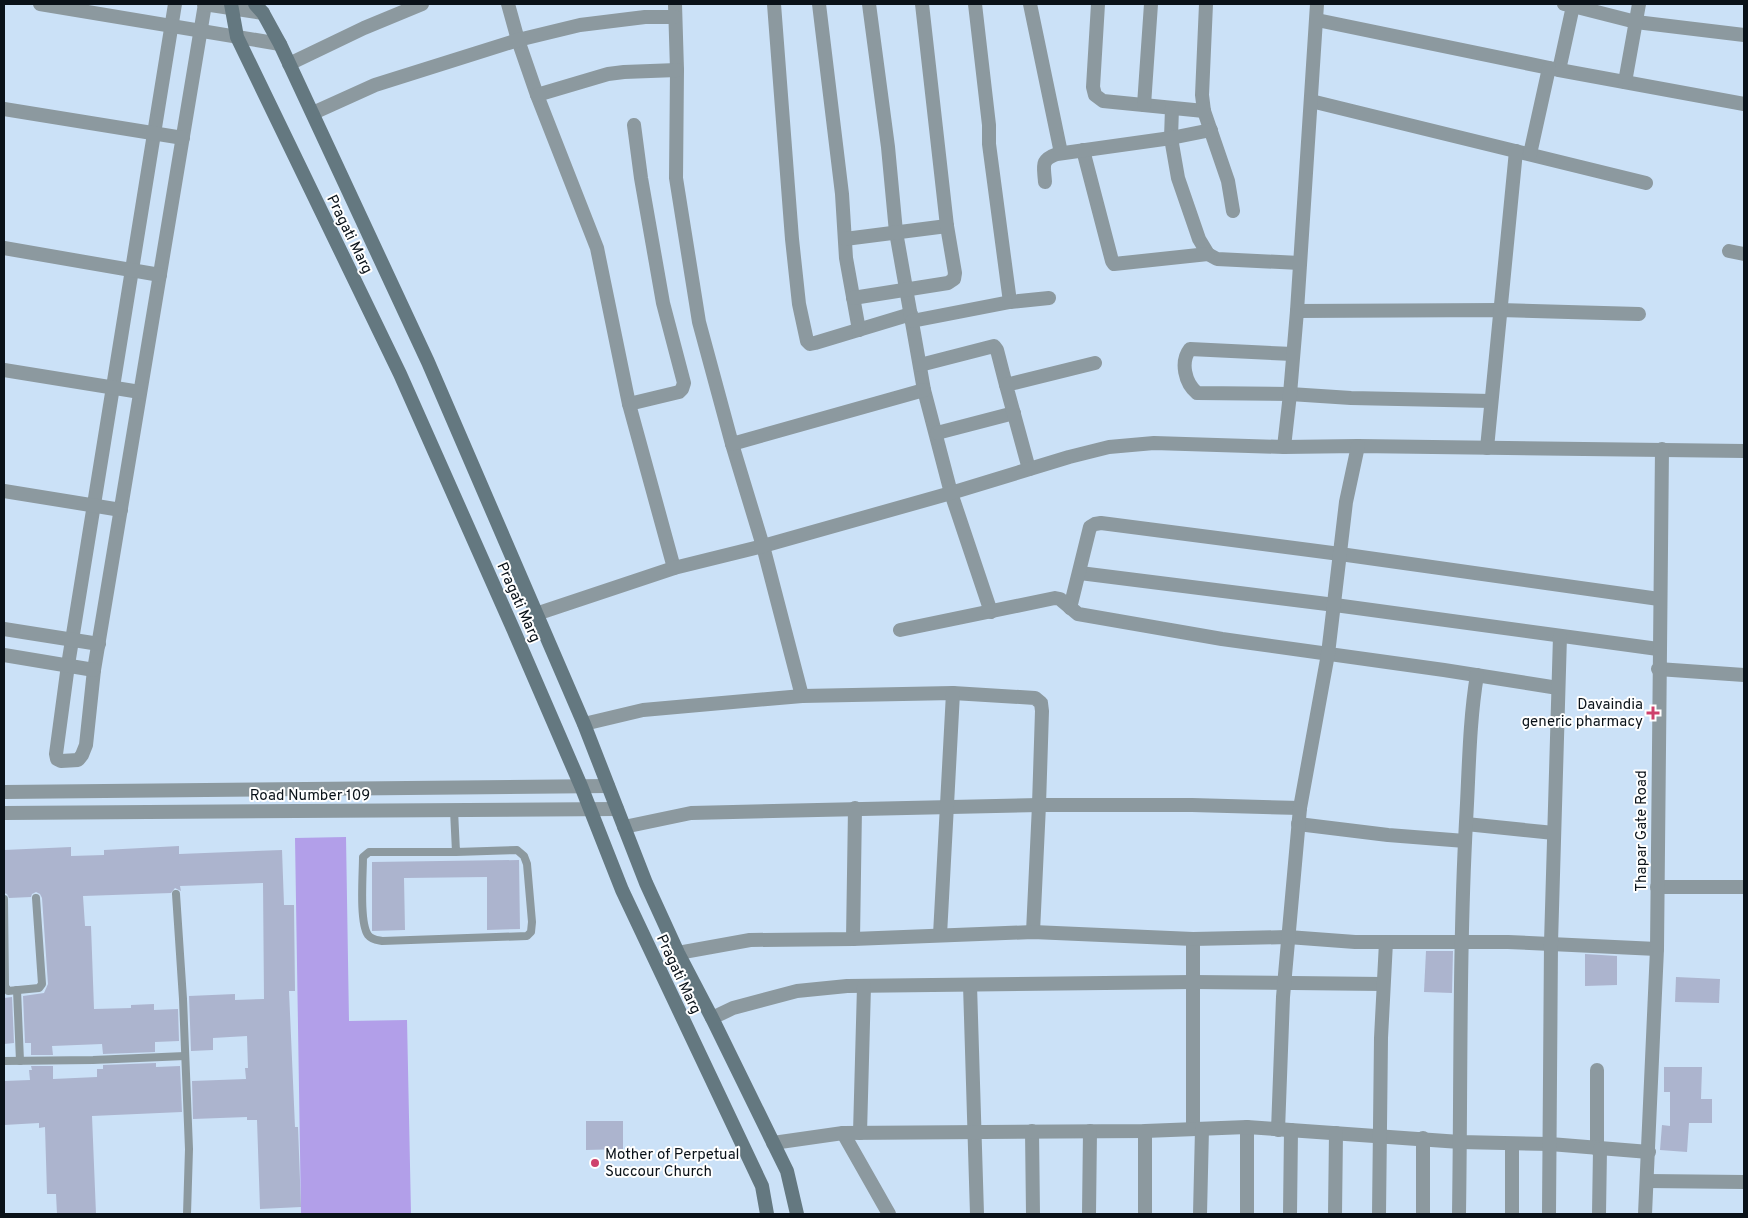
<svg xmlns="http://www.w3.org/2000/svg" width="1748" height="1218" font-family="Overpass,sans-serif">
<rect width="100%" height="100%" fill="#cbe1f7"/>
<path fill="#b29fe9" d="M346,837L349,1021L407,1020L411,1214H301L295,838Z"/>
<g fill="#acb4ce">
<path d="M179,846V854L282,850L284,905H294L295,991H289L295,1127H298L301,1207L260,1209L257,1120H247V1117L193,1119L192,1081L246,1079L245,1068H248L247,1036L213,1038V1050L191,1051L189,996L235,994V1000L264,999L263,883L180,886L181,891L175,888L171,893L83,896L85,926H91L94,1009L131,1008V1005L154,1004V1010L178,1009L179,1041L155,1042V1052L103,1054L102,1044L52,1046L53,1055H31V1043H25L23,996L44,993L48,984L42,898L40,894L36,892L32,894L31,897L9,898L7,894L4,893V850L71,847V856L104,855V850Z"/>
<path d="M519,860L520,929L487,930V877L404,878L405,930L372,931V862Z"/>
<path d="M1426,951H1453L1452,993L1424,992Z"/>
<path d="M1585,954L1617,956V985L1585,986Z"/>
<path d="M1676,977L1720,979L1719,1003L1675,1002Z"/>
<path d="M12,997L14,1043L4,1044V998Z"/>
<path d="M156,1063V1067L180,1066L182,1112L92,1116L96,1214H57L56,1194H47L45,1127L39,1128V1123L4,1125V1081L30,1080L29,1070H32L31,1066H53V1079L97,1077V1069H103V1065Z"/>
<path d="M1664,1067H1702L1701,1099H1712V1123H1689L1687,1152L1660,1150L1662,1125L1670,1126V1092H1664Z"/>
<path d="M586,1121H623V1149L586,1150Z"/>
</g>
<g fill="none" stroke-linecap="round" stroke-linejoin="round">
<g stroke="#8c999f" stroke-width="8">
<path d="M454,810L456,852L517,850L524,856L527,864L532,922L531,932L527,936L382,941C377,940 372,940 368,935C359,922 363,874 363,857L369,852H456"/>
<path d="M176,894L183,999L189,1149L187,1214"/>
<path d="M4,899L5,986L8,991L39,988L42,984L36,898"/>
<path d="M17,990L20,1061"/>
<path d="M4,1061L93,1060L185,1056"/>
</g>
<g stroke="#8c999f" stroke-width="14">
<path d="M175,4L68,665L56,754L57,759L61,761L78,760L82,755L86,745L94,670L205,4"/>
<path d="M508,4L518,40L537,95L597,248L629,404L674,568"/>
<path d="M675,4L677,70L676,178L699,322L732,444L763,546L802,696"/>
<path d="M774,4L792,239L799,304L807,341L810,344L815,343L911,314"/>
<path d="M819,4L842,194L846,258L859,330"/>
<path d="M869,4L888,147L896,232L924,390L951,493L991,612"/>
<path d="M975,4L989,125V144L1010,302"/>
<path d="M1030,4L1061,153"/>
<path d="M1098,4L1093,87L1095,95L1103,101L1204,111"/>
<path d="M1206,4L1202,95L1204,111L1228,181L1233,211"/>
<path d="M1574,4L1573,6L1636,22L1744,35"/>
<path d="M1317,20L1559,70L1573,6L1564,4"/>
<path d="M289,64L364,28L422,4"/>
<path d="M1559,70L1744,104"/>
<path d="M1625,82L1639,4"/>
<path d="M537,95L608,74L624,72L677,70"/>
<path d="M1311,101L1646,183"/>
<path d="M1144,105L1151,4"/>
<path d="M1172,108L1171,138L1178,178L1199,239L1208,254L1217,259L1300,263"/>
<path d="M4,109L183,138"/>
<path d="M313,113L375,85L518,40L580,25L645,17H675"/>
<path d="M1083,150L1112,261L1114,264L1208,254"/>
<path d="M1530,154L1549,68"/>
<path d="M1045,182C1044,166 1040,160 1057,154L1171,138L1211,130"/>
<path d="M845,239L947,226"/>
<path d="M4,248L160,275"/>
<path d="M1729,251L1744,254"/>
<path d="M853,298L948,283L954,279L955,273L947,226L922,4"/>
<path d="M1297,311L1500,310L1639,314"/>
<path d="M912,321L1010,302L1049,298"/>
<path d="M1293,354L1190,349C1180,362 1185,383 1197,393L1290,394L1351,398L1491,401"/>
<path d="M920,365L994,346L997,350L1006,385"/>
<path d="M4,370L140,392"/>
<path d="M629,404L679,392L682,389L684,383L663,303L641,178L634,125"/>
<path d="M937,433L1014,413"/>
<path d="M732,444L924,390"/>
<path d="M1284,447L1290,394L1297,311L1317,4"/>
<path d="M1487,448L1516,151"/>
<path d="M1029,469L1006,385L1095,363"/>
<path d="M4,491L121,510"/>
<path d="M1080,573L1335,605L1658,649"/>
<path d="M1070,608L1090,527L1095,524L1101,523L1340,554L1659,599"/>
<path d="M536,614L674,568L763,546L951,493L1069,457L1109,447L1154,443L1284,447L1358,446L1744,451"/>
<path d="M4,629L99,644"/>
<path d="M900,630L1055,598L1060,599L1078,614L1222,639L1444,670L1558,688"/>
<path d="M4,655L94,670"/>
<path d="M1658,669L1744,675"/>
<path d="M584,724L643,710L802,696L953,693L1035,698L1041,703L1042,711L1039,805L1033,932"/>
<path d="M1298,824L1388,835L1465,841"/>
<path d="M1466,824L1554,833"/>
<path d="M624,827L691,813L1039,805H1192L1300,808"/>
<path d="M1657,887H1744"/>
<path d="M940,935L953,693"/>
<path d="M853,939L855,808"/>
<path d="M1193,939V1129"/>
<path d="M678,953L750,940L853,939L1033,932L1193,939L1288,937L1355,942H1508L1657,949"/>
<path d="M970,985L977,1214"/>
<path d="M712,1018L733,1008L797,991L847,986L1193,982L1383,984"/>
<path d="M1597,1070V1149"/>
<path d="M1247,1127V1214"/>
<path d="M1278,1130L1283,997L1300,808L1328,654L1346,502L1358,446"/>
<path d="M1032,1131L1033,1214"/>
<path d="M843,1133L889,1214"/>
<path d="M860,1133L864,986"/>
<path d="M773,1143L843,1133L1145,1131L1247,1127L1460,1142L1550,1144L1649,1152"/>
<path d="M1647,1181L1744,1182"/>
<path d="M1089,1214L1090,1131"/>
<path d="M1145,1214V1131"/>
<path d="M1200,1214L1202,1129"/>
<path d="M1290,1214L1291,1130"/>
<path d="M1335,1214L1336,1133"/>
<path d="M1379,1214L1381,1038L1386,942"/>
<path d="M1423,1214V1138"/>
<path d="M1459,1214C1461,1083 1459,952 1466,822C1469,773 1469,723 1477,675"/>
<path d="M1512,1214V1144"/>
<path d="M1549,1214L1551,943L1560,636"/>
<path d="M1599,1214L1600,1149"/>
<path d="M1645,1214L1657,949L1662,449"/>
</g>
<g stroke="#8c999f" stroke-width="14">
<path d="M40,4L280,44"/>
<path d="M204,4L263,13"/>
<path d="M4,792L608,786"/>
<path d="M4,813L617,809"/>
</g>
<g stroke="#647880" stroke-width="14">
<path d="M231,4L237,37L400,374L514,631L581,786L622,890L762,1186L767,1214"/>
<path d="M255,4L263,13L280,44L428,362L584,724L646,883L678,953L712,1018L787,1171L797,1214"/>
</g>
</g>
<g fill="#ce406b" stroke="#fff" stroke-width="2">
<path d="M1650.5 705.5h5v5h5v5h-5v5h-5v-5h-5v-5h5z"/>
<circle cx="595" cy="1163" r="5"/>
</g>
<g text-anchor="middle" stroke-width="4" stroke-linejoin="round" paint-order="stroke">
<g font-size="15" fill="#0a1219" stroke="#fff">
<text transform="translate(350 234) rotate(64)" y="5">Pragati Marg</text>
<text transform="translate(519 602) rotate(66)" y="5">Pragati Marg</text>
<text x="310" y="800">Road Number 109</text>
<text transform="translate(1641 831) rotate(-90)" y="5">Thapar Gate Road</text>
<text transform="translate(679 974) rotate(65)" y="5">Pragati Marg</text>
</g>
<g font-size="15" fill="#0a1219" stroke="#fff" text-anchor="end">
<text x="1643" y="709">Davaindia<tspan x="1643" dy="17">generic pharmacy</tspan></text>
<text x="605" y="1159" text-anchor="start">Mother of Perpetual<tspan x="605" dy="17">Succour Church</tspan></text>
</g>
</g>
<rect width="1748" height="1218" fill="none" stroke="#0a1219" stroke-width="10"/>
</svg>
